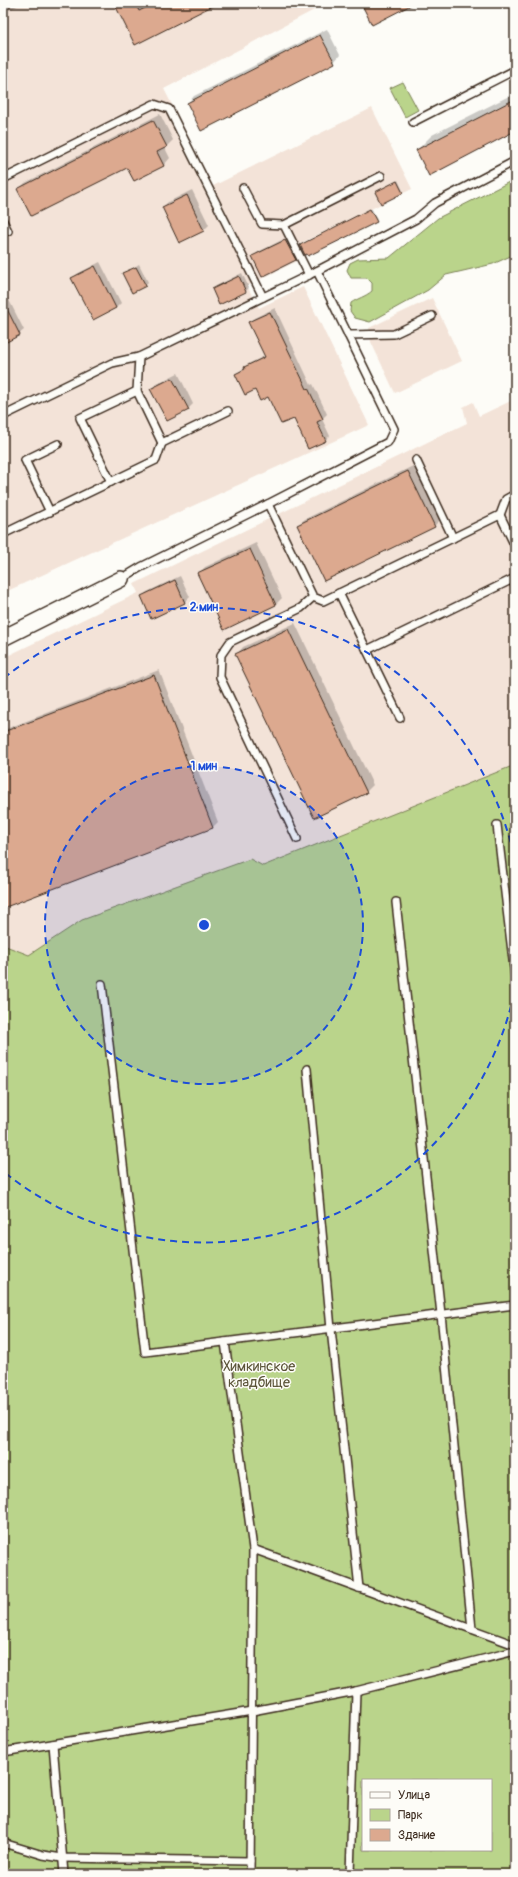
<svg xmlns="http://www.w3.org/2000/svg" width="518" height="1877" font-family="Pangolin,sans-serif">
<rect width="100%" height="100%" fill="#fdfcf7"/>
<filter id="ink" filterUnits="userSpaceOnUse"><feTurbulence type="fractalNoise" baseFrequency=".025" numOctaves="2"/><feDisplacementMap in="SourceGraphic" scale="8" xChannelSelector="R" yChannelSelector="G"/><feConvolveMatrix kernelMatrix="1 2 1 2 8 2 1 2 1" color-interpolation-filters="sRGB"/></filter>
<g filter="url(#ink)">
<g fill="#f3e3d8">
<path d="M3,3H313L316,9L164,89L213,186L372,108L412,189L291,248L297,261L247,286L259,308L303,287L369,425L3,593Z"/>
<path d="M432,298L462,361L395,393L371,342L369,328Z"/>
<path d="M515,399V765L127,921L3,968V658L138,593L134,584L467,423L463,407L473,402L479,416Z"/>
</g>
<g fill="#bad48b" stroke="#7a7f54" fill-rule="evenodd">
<path d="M403,82L418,110L405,117L390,88Z"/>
<path d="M515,179V254L493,264L446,275L428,290L370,322L355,318L350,311L351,303C358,298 365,297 372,291V283L367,278H351L347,270L350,263L358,259L389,258L438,218Z"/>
<path d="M515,765V1874H3V945L29,955L82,920L250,859L263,866ZM363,1780H491V1850H363Z"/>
</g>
<g fill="#0003">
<path d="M3,3H23L3,13Z"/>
<path d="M115,3H216L136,44Z"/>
<path d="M327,29L340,55L334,62L188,103L194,96Z"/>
<path d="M515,93V130L417,150L432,135Z"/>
<path d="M160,114L173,140L165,148L170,158L164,165L135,180L128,166L19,189L25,183Z"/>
<path d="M398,180L403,191L402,192H376Z"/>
<path d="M192,190L209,225L204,230L180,242L163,207L168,202Z"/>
<path d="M372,209L377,220L376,221L307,253L301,245Z"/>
<path d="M290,236L300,254L295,259L254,257L258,252Z"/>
<path d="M100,262L121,303L116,308L73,279L77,274Z"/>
<path d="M139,264L148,282L145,286L124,274Z"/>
<path d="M242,273L249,288L246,291L220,303L213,289L216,286Z"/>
<path d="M3,288L24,330L19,334L3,343Z"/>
<path d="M275,308L311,385L313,384L327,414L322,419L330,436L325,440L269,395L256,389L236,374L250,363L265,356L249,322L254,318Z"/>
<path d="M178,373L193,404L188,409L151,389L156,384Z"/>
<path d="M415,465L441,519L434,526L298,525L305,519Z"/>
<path d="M256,543L282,598L276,604L198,574L205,567Z"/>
<path d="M180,576L190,597L185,602L152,618L142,596L147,592Z"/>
<path d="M295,623L373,785L366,792L237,654L243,647Z"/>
<path d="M159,670L218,822L213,827L3,907V730Z"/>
</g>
<g fill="#dca98f" stroke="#3b2a1e">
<path d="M114,3H135L139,11L155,3H218L135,45Z"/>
<path d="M361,3H415L372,25Z"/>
<path d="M320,35L335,63L201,131L187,103Z"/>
<path d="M515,99V131L429,176L416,150Z"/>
<path d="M153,120L167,147L157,152L164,166L134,181L127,168L31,216L17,189Z"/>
<path d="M397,181L403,193L381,204L375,192Z"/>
<path d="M187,195L204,231L179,243L162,207Z"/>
<path d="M370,209L377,222L308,256L307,254L305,255L300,245Z"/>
<path d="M285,240L296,260L262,277L252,256Z"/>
<path d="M95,266L116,308L93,320L71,278Z"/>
<path d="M136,267L146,286L132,293L122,273Z"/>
<path d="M239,276L246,292L219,305L212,289Z"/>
<path d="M3,301L20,335L3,344Z"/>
<path d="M270,312L307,389L308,388L323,419L317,422L326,441L308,449L294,419L281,424L268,397L260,401L255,390L245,395L235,374L245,369L244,367L265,357L248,322Z"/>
<path d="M172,378L189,410L167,421L150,389Z"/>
<path d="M408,471L435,527L324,581L297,525Z"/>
<path d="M250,549L276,605L224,630L197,573Z"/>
<path d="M175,580L185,603L151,619L141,596Z"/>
<path d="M288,629L367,793L314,818L235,654Z"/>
<path d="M154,675L213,828L3,908V732Z"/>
</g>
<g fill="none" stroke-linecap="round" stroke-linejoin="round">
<defs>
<g id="lane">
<path d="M413,122L515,70"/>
<path d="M3,179L154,104L169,109L263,297"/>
<path d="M243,188L262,224L284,225L309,275"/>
<path d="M3,221L8,231"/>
<path d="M284,225L381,176"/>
<path d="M348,335L394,334L432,316"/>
<path d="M139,357L137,391L162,443L228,411"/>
<path d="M3,416L112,363L139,357L309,275L416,219L435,203L515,161"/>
<path d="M416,460L453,538"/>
<path d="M111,482L80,418L137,391"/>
<path d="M268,504L313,597L323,601L500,515L506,499L515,494"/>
<path d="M50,512L25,460L58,444"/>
<path d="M500,515L515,546"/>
<path d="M3,534L156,460L162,443"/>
<path d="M121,579L141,567L268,504L388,442L394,429L317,271"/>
<path d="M339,593L400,718"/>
<path d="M367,650L515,578"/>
<path d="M497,825L515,977"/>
<path d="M297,839L220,677L221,655L230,642L301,608L313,597"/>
<path d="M396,902L441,1314L472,1629"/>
<path d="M102,984L145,1352L515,1305"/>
<path d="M307,1069L331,1329L359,1588"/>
<path d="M225,1342L253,1549L250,1874"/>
<path d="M253,1549L515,1645"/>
<path d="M53,1744L64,1874"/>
<path d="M3,1752L252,1711L356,1691L515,1651"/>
<path d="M3,1843L43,1855L62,1858L250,1861"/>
<path d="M350,1874L356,1691"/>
</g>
<path id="street" d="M3,638L121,579"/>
</defs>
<use href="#lane" stroke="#3b2a1e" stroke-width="10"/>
<use href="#street" stroke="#3b2a1e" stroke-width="18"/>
<use href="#lane" stroke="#fdfcf7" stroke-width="7"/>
<use href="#street" stroke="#fdfcf7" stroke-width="15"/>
</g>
</g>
<circle cx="204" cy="925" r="159" fill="#1d4ed8" fill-opacity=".12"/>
<g fill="none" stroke="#1d4ed8" stroke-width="2" stroke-dasharray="7 5">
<circle cx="204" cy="925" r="159"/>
<path d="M514 994A318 318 0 0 1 4 1172M4 678A318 318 0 0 1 514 856"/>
</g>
<g text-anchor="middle" stroke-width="3" stroke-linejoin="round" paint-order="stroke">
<g font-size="14" fill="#5b5439" stroke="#fdfcf7">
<text x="259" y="1371">Химкинское<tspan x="259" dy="16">кладбище</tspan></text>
</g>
</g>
<circle cx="204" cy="925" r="6" fill="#1d4ed8" stroke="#fdfcf7" stroke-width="2"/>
<g font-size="12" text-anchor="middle" font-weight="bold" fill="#1d4ed8" stroke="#fdfcf7" stroke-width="3" stroke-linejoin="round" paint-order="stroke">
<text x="204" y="611">2 мин</text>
<text x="204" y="770">1 мин</text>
</g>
<rect width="518" height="1877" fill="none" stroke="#fdfcf7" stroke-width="16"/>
<rect x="8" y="8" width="502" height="1861" fill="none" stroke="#3b2a1e" stroke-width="1.5" filter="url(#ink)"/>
<rect x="362" y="1779" width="130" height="72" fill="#fdfcf7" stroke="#afa8a0"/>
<rect x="370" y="1792" width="20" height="6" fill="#fdfcf7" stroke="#afa8a0"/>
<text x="398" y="1799" font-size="12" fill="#3b2a1e">Улица</text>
<rect x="370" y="1809" width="20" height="12" fill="#bad48b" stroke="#afa8a0"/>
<text x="398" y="1819" font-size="12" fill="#3b2a1e">Парк</text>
<rect x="370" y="1829" width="20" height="12" fill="#dca98f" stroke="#afa8a0"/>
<text x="398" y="1839" font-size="12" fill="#3b2a1e">Здание</text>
</svg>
